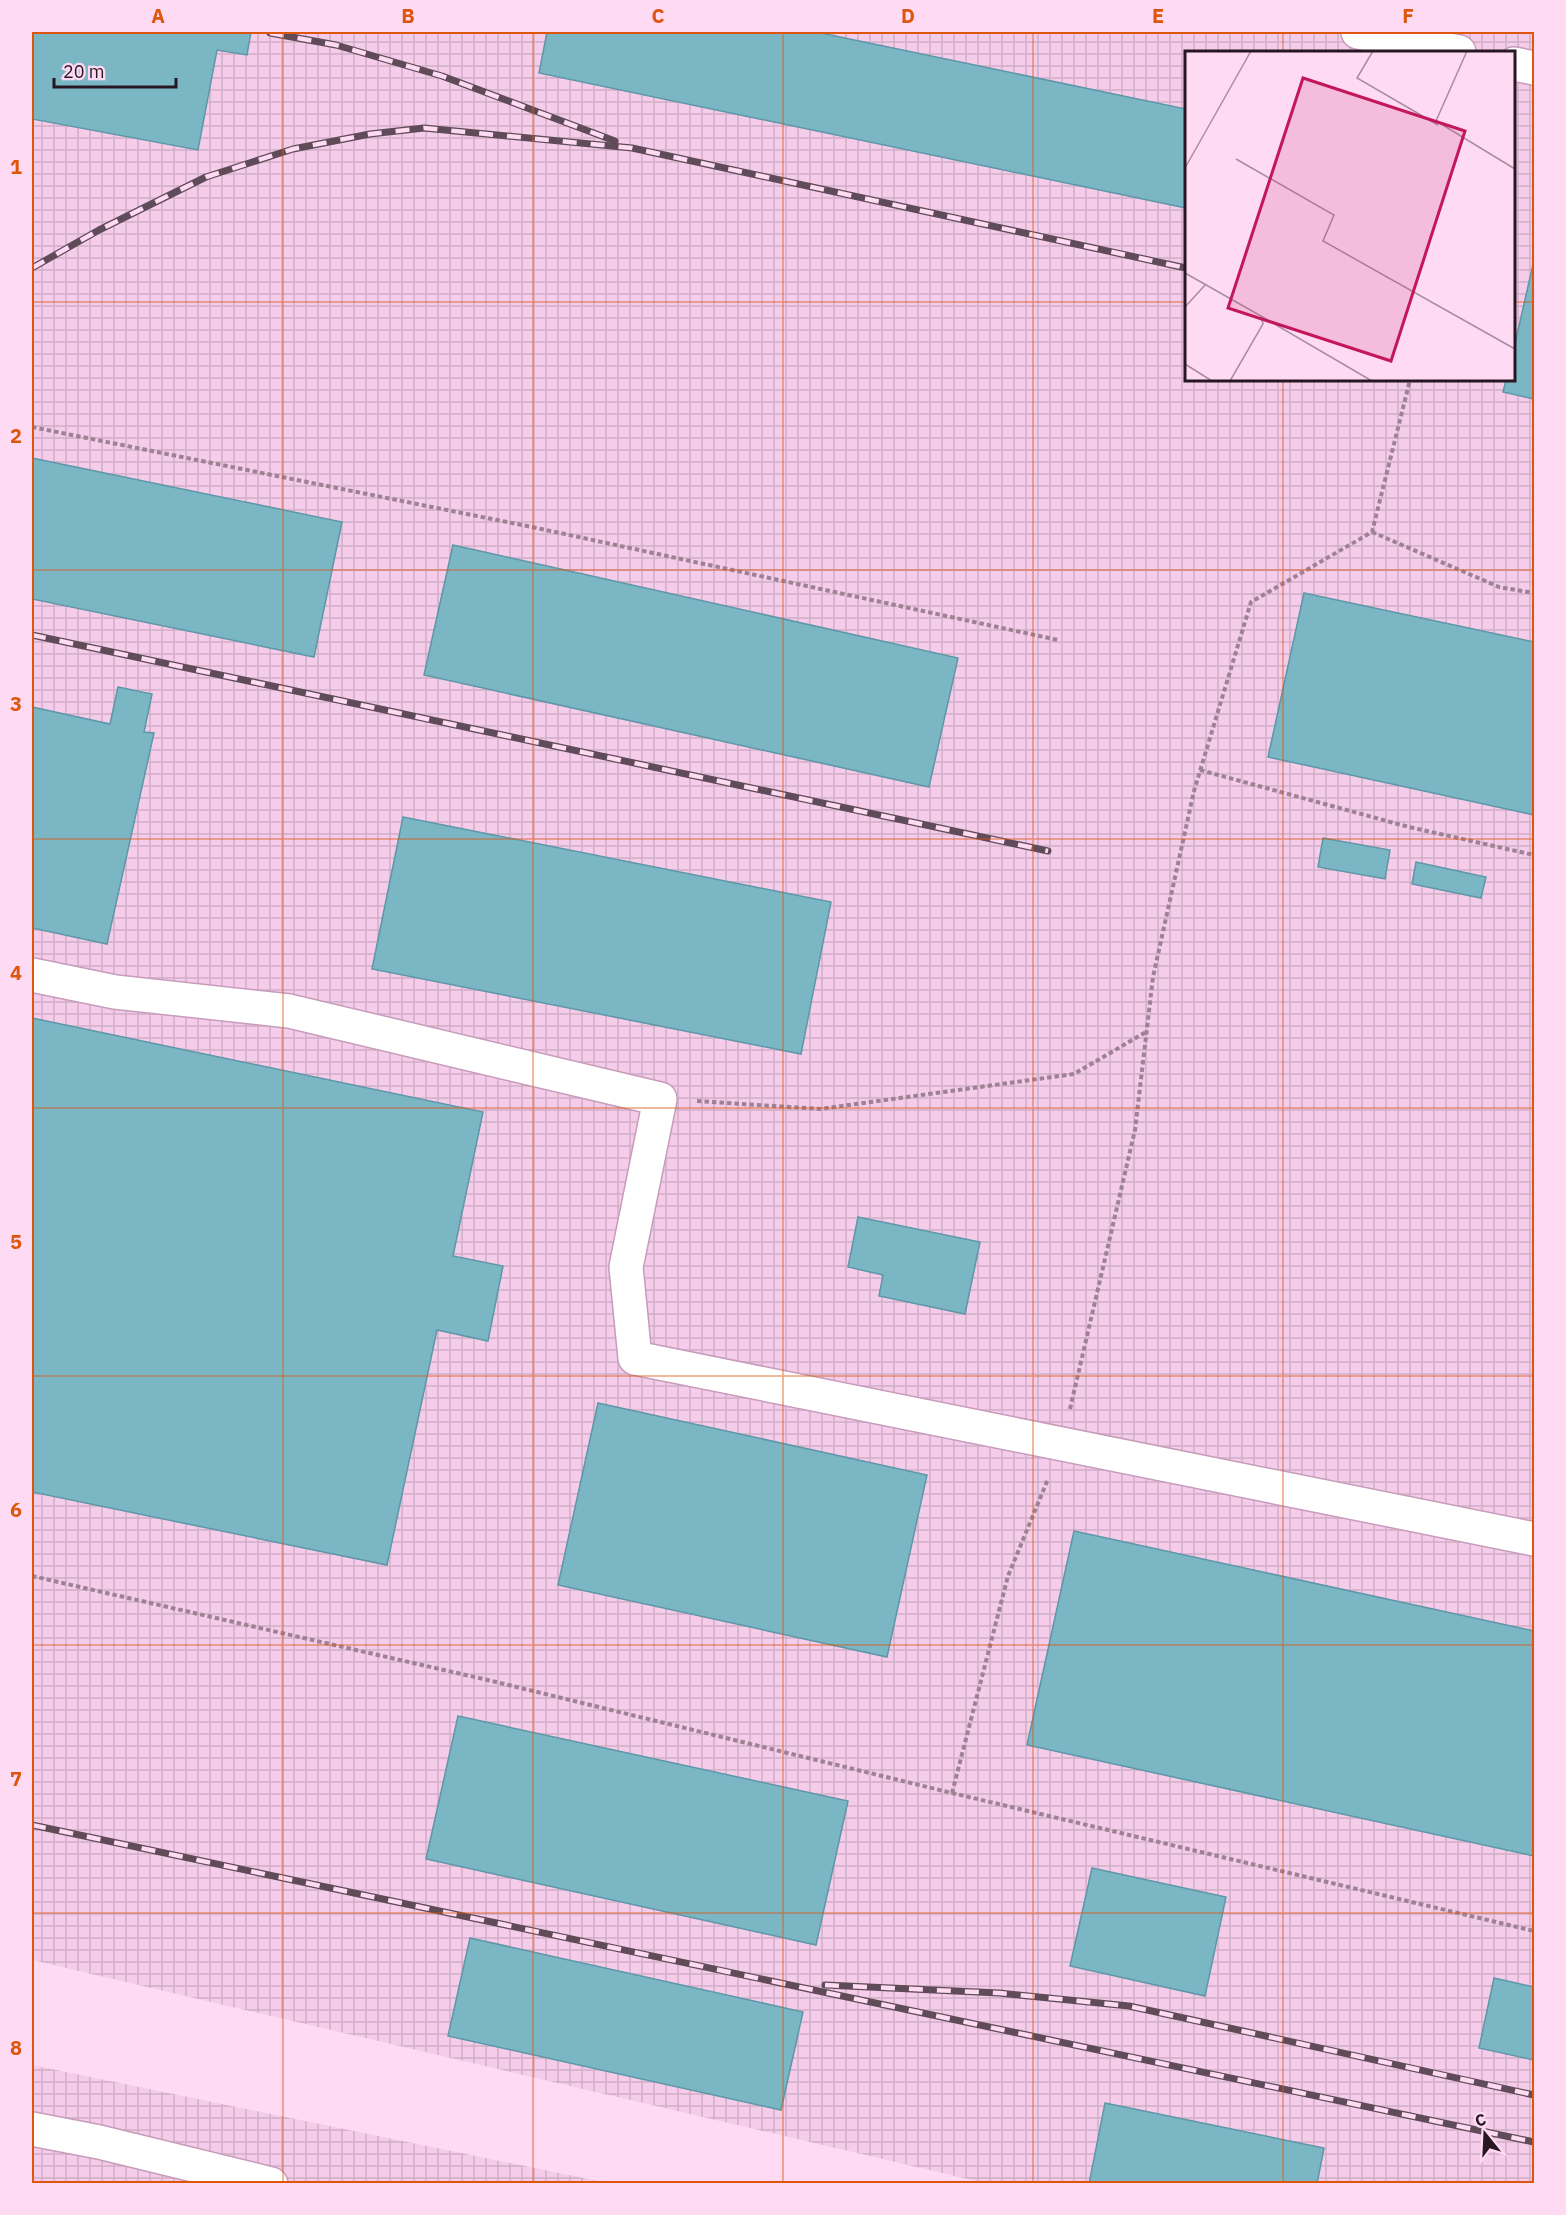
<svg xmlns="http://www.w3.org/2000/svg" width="1566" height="2215" font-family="'IBM Plex Sans',sans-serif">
<defs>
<pattern id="industrial-grid" width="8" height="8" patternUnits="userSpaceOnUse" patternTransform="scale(1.5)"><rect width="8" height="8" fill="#f5ccea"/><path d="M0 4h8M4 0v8" fill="none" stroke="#d2aec8"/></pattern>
</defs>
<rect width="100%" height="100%" fill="#fedaf3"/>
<g fill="url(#industrial-grid)" fill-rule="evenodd">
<path d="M32,32H1534V2183H985L32,1960ZM1186,52H1514V380H1186Z"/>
<path d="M32,2065L608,2183H32Z"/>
</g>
<g fill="#7bb6c5" stroke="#5e97a7" stroke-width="1.5">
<path d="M32,32H251L247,55L217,50L198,150L32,119Z"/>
<path d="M547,32H816L1186,109V208L539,73Z"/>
<path d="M1534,260V399L1503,392L1506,380H1514V348Z"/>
<path d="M32,458L342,522L314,657L32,599Z"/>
<path d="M453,545L958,658L929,787L424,675Z"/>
<path d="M1304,593L1534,642V815L1268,757Z"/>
<path d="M118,687L152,694L144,732L154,733L107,944L32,928V707L110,724Z"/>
<path d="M403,817L831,902L801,1054L372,969Z"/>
<path d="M1323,838L1390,850L1385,879L1318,867Z"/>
<path d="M1416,862L1486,877L1481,898L1412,884Z"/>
<path d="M32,1018L483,1112L453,1256L503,1266L488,1341L437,1330L387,1565L32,1492Z"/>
<path d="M858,1217L980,1242L965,1314L879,1296L883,1275L848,1267Z"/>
<path d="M598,1403L927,1475L887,1657L558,1585Z"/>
<path d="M1074,1531L1534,1631V1856L1027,1745Z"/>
<path d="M458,1716L848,1801L816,1945L426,1859Z"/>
<path d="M1092,1868L1226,1897L1205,1996L1070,1966Z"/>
<path d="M470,1938L803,2012L781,2110L448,2036Z"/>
<path d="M1494,1978L1534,1987V2060L1479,2048Z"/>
<path d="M1105,2103L1324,2148L1317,2184H1089Z"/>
</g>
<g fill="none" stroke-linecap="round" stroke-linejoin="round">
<defs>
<g id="minor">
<path d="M1358,32L1459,52"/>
<path d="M1514,64L1534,68"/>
<path d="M32,975L115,992L289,1011L660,1099L626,1267L635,1358L1534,1539"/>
<path d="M32,2129L99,2142L271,2184"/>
</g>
</defs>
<use href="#minor" stroke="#c79cbb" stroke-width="36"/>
<g stroke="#9d8294" stroke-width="4" stroke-dasharray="4.5 3" stroke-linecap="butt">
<path d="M32,427L532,527L1058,640"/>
<path d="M1372,532L1499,587L1534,593"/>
<path d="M1200,770L1409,827L1534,855"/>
<path d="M697,1101L820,1109L1074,1074L1146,1032"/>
<path d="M1070,1409L1135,1130L1153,977L1194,791L1251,602L1372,532L1410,380"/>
<path d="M32,1576L492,1681L952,1793L1534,1931"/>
<path d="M952,1793L1008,1576L1048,1479"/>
</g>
<use href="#minor" stroke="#fff" stroke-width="33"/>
<defs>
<g id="rail">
<path d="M270,33L336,45L442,76L615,141"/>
<path d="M32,268L99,230L206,177L293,149L370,134L424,128L632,148L1186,268"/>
<path d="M32,635L1048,851"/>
<path d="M32,1825L1534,2142"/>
<path d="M825,1985L999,1993L1129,2006L1534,2095"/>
</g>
</defs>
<use href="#rail" stroke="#604b59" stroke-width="7"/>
<use href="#rail" stroke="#fedaf3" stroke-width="4.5" stroke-dasharray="14" stroke-linecap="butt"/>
</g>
<path fill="none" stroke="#de560d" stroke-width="1.5" stroke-opacity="0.55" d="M283,32V2184M533,32V2184M783,32V2184M1033,32V2184M1283,32V52M32,302H1186M1514,302H1534M1283,380V2184M32,570H1534M32,839H1534M32,1108H1534M32,1376H1534M32,1645H1534M32,1913H1534"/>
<g transform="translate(1185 51)">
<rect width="330" height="330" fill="#fedaf3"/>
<path fill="none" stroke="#a88c9f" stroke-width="1.5" d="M188,0L172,27L253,74M282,0L251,70L330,118M51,108L149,164L138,190L330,298M0,117L66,0M0,222L76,265L78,273L45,330M0,256L21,233M76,265L187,330M0,313L27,330"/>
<path fill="#c2185b" fill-opacity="0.15" stroke="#c2185b" stroke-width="3" d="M118,27L280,80L206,310L43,257Z"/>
<rect width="330" height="330" fill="none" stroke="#271722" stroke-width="3"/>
</g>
<rect width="1566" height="2215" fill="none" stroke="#fedaf3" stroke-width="66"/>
<g transform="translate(1485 2134) rotate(342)" stroke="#fedaf3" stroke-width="4.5" paint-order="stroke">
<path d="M0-4.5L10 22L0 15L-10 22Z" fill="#271722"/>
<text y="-9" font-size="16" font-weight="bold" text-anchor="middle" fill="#271722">С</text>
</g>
<path d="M54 78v9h122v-9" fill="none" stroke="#271722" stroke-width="3"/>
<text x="63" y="78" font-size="18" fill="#271722" stroke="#fedaf3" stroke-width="4.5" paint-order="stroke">20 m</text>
<rect x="33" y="33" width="1500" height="2149" fill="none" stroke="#de560d" stroke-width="2"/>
<g font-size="20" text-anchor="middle" font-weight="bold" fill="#de560d">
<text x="158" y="23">A</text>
<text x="408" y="23">B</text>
<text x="658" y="23">C</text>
<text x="908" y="23">D</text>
<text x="1158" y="23">E</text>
<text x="1408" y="23">F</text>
<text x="16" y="174">1</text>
<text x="16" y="443">2</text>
<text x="16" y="711">3</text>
<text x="16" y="980">4</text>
<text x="16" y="1249">5</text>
<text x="16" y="1517">6</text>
<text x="16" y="1786">7</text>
<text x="16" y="2055">8</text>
</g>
</svg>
